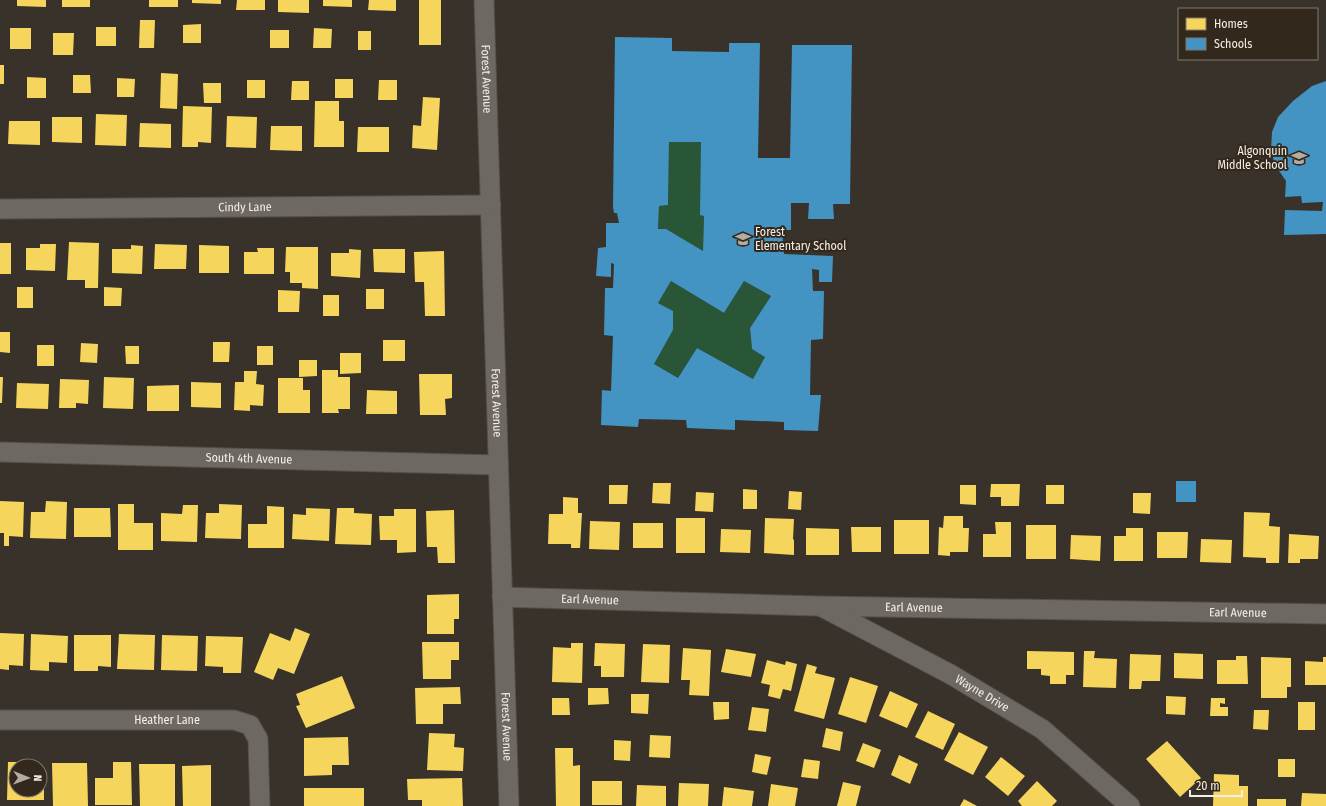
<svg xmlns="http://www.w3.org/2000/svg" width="1326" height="806" font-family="'Fira Sans Condensed',sans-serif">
<rect width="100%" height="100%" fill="#38322b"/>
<g fill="#285636">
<path d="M669,142H701L704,216L703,251L658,229L659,206L668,205Z"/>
<path d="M671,281L724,313L744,281L771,296L750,328L752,349L765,357L753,379L697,348L678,378L654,364L673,330V311L658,303Z"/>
</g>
<g fill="#f6d55c">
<path d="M17,0H46V7L17,6Z"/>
<rect x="62" y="0" width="28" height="7"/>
<rect x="149" y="0" width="29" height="7"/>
<path d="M192,0H221V4L192,3Z"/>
<path d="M237,0H265V10H236Z"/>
<path d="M278,0H309V13L278,12Z"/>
<path d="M323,0H352V7L323,6Z"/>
<path d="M369,0H396V11L368,10Z"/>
<rect x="419" y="0" width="22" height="45"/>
<path d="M140,20H155L154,48H139Z"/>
<path d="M201,24V43H183V25Z"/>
<rect x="96" y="27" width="20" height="19"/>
<rect x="10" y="28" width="21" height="21"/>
<path d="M314,28L332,29L331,48H313Z"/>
<rect x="270" y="30" width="19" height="18"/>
<rect x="358" y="31" width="13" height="19"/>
<path d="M53,33H74L73,55H53Z"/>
<rect x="0" y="65" width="4" height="19"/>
<path d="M161,73L178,74L177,109L160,108Z"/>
<path d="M73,75H90L91,93H73Z"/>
<path d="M27,77L46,78V98H27Z"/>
<path d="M117,78L135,79L134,97H117Z"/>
<rect x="335" y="79" width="18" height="19"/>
<rect x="247" y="80" width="18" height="18"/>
<path d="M379,80H397V100H378Z"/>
<path d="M292,81H309V100H291Z"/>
<path d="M203,83H221V103H204Z"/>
<path d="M423,97L440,98L437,150L412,148L413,125L421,126Z"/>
<path d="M315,101H339V121H344V147H314Z"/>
<path d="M183,106L212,107L211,143L198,142V147H182Z"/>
<path d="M96,114L127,115L126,146L95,145Z"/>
<path d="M227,116L257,117L256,148L226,147Z"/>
<path d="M52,117H82V143L52,142Z"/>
<path d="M9,121H40V145L8,144Z"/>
<path d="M140,123L171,124V148L139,147Z"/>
<path d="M271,126H302V151L270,150Z"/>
<path d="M358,127H389V152H357Z"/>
<path d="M69,242L99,243L98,288H85V280H67Z"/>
<rect x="0" y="243" width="11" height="31"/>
<path d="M40,244H56L55,271L26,270V248H40Z"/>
<path d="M155,244L187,245L186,269H154Z"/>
<path d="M131,245L143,246L142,274L112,273V249H131Z"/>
<path d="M199,245L229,246V273H199Z"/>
<path d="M286,247H318V289L302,288V283H290V272H285Z"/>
<path d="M257,248H274V274H244V252H258Z"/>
<path d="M349,249L361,250L360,278L331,276V253H349Z"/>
<path d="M373,249H405V273L374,272Z"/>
<path d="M444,251L445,316H425L424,282H415L414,252Z"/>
<rect x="17" y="287" width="16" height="21"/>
<path d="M104,287L122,288L121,306H104Z"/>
<rect x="366" y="289" width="18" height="20"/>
<path d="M278,290L300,291L299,312H278Z"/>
<rect x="323" y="295" width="16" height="21"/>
<path d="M0,332H10V353L0,352Z"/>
<rect x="383" y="340" width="22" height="21"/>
<path d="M213,342H230L229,362H213Z"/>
<path d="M81,343L98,344L97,363L80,362Z"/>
<rect x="37" y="345" width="17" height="21"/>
<path d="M125,346H139V364H126Z"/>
<rect x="257" y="346" width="16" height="19"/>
<path d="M340,353H361V373L340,374Z"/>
<path d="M299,360H317V376L299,377Z"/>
<path d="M322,370H338V377H350V409H338L339,413H322Z"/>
<path d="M244,371H257L256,384L264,385L263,406L250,405V411L234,410L235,382H244Z"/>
<path d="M419,374H452V398L445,399L446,415H420Z"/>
<path d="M0,377H3L2,403H0Z"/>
<path d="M104,377L134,378L133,409L103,408Z"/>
<path d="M278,378H303V390H310V413H278Z"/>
<path d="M60,379L89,380L88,404L76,403V408H59Z"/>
<path d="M191,382L221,383V408L191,407Z"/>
<path d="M17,383L49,384L48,409L16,408Z"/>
<path d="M179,385V411H147V386Z"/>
<path d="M367,390L397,391V414H366Z"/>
<path d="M653,483H671L670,504L652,503Z"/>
<path d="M991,484H1020L1019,506H1001V497H990Z"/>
<path d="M609,485H628L627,504H609Z"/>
<path d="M960,485H976V505L960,504Z"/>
<rect x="1046" y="485" width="18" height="19"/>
<path d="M743,489L757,490V509H743Z"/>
<path d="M789,491L802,492L801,510L788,509Z"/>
<path d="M696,492L714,493L713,512L695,511Z"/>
<path d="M1133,493H1151L1150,514L1133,513Z"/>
<path d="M563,497L578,498V513H582L580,548H571V544H548L549,514H563Z"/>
<path d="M0,501L24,502L23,537L9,536V546H4V533H0Z"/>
<path d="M46,501L67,502L66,539L30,538L31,512H45Z"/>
<path d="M118,504H134V523H153V550H118Z"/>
<path d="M219,504L242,505L241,539L205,538L206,513H219Z"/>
<path d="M183,505H198L197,542L161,541V513L182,514Z"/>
<path d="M267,506L284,507V548H248V524H267Z"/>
<path d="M74,508H110L111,537H74Z"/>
<path d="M306,508L330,509L329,541L292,539L293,514L306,515Z"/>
<path d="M337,508H354V513L372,514L371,545L335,544Z"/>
<path d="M394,509H416V552L397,553V540H380L379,516H394Z"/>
<path d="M454,510L455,563H438L437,547H427L426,511Z"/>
<path d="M1244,512L1270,513L1269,526L1280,527L1279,563H1266V558L1243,557Z"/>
<path d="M944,516H963V528H969L968,552H950V556L938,555L939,527L943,528Z"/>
<rect x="676" y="518" width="29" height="35"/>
<path d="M765,518L794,519L793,539L794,540V555L764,553Z"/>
<rect x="894" y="520" width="35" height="34"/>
<path d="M590,521L620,522L619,550L589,549Z"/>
<path d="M995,522H1011V557H983V534H996Z"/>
<rect x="633" y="523" width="30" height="25"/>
<rect x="1026" y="525" width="30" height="34"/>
<path d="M851,527H881V552H852Z"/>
<path d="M806,528L839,529V555H806Z"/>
<path d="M1126,528H1143V561H1114V536H1126Z"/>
<path d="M721,529L751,530L750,553L720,552Z"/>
<path d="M1157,532H1188L1187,558H1157Z"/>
<path d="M1289,534L1319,536L1318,559H1300V563H1288Z"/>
<path d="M1071,535L1101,536L1100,561L1070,559Z"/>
<path d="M1201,539L1232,540L1231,563L1200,562Z"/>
<path d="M459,594V619H454V634H427V595Z"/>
<path d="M295,628L310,634L294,674L278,668L273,680L254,672L270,633L290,641Z"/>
<path d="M0,633L24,634L23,666L9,665V670L0,669Z"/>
<path d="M31,634L68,636L67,663L49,662V671L30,670Z"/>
<path d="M119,634L155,635L154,670L117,669Z"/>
<path d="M74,635H111V667L98,666V671H74Z"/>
<path d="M162,635L198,636L197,671L161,670Z"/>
<path d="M206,636L243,637L241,673H223V667L205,666Z"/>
<path d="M422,642H459V660H451V679H423Z"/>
<path d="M571,643H583L582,683L552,682L553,647L571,648Z"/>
<path d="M595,643L625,644L624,677H601V666H594Z"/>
<path d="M643,644L670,645L669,683L641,682Z"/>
<path d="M683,648L711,650L709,696L689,695L690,680H681Z"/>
<path d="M726,649L756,654L751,677L721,672Z"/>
<path d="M1027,651L1074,652V675H1066V684H1050V676L1041,675V669H1027Z"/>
<path d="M1084,651H1095L1094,658L1117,659L1116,688L1083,687Z"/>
<path d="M1174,653L1203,654V679L1174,678Z"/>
<path d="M1130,654L1161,655L1160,681H1142L1141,689H1129Z"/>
<path d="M1236,656H1247L1248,684H1217V660H1236Z"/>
<path d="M1261,657L1291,658V687H1287V698H1261Z"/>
<path d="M1323,657H1326V685H1305V661L1323,662Z"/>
<path d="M767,660L785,665L786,661L797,664L791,691L783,689L780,699L768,696L770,685L761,683Z"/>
<path d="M807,664L817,667L815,673L835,678L824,719L794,711Z"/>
<path d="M342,676L355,708L306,728L296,706L300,705L296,694Z"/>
<path d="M850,677L878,686L866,723L838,714Z"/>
<path d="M460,687L461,704H443V724H416L415,688Z"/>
<path d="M588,688H608L609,704L588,705Z"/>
<path d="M890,691L918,704L907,728L879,716Z"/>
<path d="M631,694H649L648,714L631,713Z"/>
<path d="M1166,696L1186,697L1185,715L1166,714Z"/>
<path d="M552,698H569L570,715H552Z"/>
<path d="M1211,698H1225V704L1220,703V707H1228V716H1210Z"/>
<path d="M713,702H729V719L714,720Z"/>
<rect x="1298" y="702" width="17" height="28"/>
<path d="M752,707L769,709L766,732L748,730Z"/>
<path d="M1254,710H1269L1268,730L1253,729Z"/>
<path d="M928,711L955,724L943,750L915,737Z"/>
<path d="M826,728L843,732L840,751L822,747Z"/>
<path d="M959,732L988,747L973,775L944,760Z"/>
<path d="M429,733L455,734L454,747L464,748L463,771L427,770Z"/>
<path d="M650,735L671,736L670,758L649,757Z"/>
<path d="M348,737L349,765H332V775L304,776V738Z"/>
<path d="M614,740L631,741L630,761L614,760Z"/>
<path d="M1167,741L1201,778L1180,797L1146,759Z"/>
<path d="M863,743L881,750L874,768L856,761Z"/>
<path d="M555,748H573V766L580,765V806H556Z"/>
<path d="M755,754L771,757L767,775L752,772Z"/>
<path d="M899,755L918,764L910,784L891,775Z"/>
<path d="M1001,757L1025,776L1008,796L985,777Z"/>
<path d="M804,759L820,761L818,779L801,777Z"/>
<rect x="1278" y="759" width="17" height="18"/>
<path d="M8,762H23V766H16V790H40V774H44V800H7Z"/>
<path d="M113,762H131L132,805H95V778H113Z"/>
<path d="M52,763H87L88,806H53Z"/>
<path d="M139,764H175V806H140Z"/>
<path d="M211,765V806H183L182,766Z"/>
<path d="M1214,774L1239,775V786H1248V806H1213Z"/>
<path d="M462,778L463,806H422V800H408L407,779Z"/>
<rect x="592" y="781" width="30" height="24"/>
<path d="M1037,781L1057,801L1052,806H1022L1018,801Z"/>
<path d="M843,782L861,786L856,806H837Z"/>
<path d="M679,783L709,784L708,806H678Z"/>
<path d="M771,784L798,788L795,806H768Z"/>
<path d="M637,785L666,786V806H636Z"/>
<path d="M724,787L754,791L752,806H722Z"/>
<rect x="304" y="788" width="60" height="18"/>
<path d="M1302,793L1326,794V806H1301Z"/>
<path d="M964,799L977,806H960Z"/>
<rect x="1257" y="799" width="29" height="7"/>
</g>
<g fill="#4393c3" fill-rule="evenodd">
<path d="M615,37L672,38V51L729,52V43H760L758,158H790L792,45H852L850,204H833L834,219H808L809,203H791V230H782L784,254L833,256L832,282H819V270L812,269L813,291H824L823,339L811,340L810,395H821L818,431L784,430V422L735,420V430L687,428L686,420L639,419L638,427L601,425L602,390L611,391L613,336L604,335L605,288H613L614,264L611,263V277L596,276L598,248L606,247V223H619L617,213H614L613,207ZM669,142H701L700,215L704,216L703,251L666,229H658L659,206L668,205ZM671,281L724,313L744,281L771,296L750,328L752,349L765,357L753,379L697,348L678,378L654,364L673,330V311L658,303Z"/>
<path d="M1326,81V234L1284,235L1285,210L1322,211L1323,202L1302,203L1301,196L1285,197L1286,181L1275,165L1271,150L1272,132L1278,117L1293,101L1312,86Z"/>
<rect x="1176" y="481" width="20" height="21"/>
</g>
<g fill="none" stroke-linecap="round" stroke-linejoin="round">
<defs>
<g id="street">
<path id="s1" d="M484,0L509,806"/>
<path id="s2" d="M0,209L491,205"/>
<path id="s3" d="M0,452L498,465"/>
<path id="s4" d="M502,597L818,606L1326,614"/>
<path id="s5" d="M822,607L950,674L1042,729L1130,806"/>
<path id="s6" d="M0,720H234L250,725L258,739L260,806"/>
</g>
</defs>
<use href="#street" stroke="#56504b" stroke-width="21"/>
<use href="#street" stroke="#6d6862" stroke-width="19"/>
</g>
<defs>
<symbol id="school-bare" viewBox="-9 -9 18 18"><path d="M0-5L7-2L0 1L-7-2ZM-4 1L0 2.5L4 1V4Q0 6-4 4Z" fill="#b3aca5" stroke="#32291c" stroke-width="2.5" paint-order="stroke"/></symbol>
</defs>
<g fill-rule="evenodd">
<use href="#school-bare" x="1288" y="147" width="22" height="22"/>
<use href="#school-bare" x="732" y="228" width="22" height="22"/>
</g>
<g text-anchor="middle" stroke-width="4" stroke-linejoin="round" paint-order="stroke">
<g font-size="12" fill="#f5eee6" stroke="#32291c">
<text dy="4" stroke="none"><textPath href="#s1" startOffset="79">Forest Avenue</textPath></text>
<text dy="4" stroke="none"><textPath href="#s2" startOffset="245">Cindy Lane</textPath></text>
<text dy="4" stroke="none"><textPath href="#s1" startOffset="403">Forest Avenue</textPath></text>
<text dy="4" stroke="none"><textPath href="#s3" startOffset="249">South 4th Avenue</textPath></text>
<text dy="4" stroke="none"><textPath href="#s4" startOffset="88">Earl Avenue</textPath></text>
<text dy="4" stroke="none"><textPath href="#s4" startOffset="412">Earl Avenue</textPath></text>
<text dy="4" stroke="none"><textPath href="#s4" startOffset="736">Earl Avenue</textPath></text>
<text dy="4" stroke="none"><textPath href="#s5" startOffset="182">Wayne Drive</textPath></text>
<text dy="4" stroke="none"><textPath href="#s6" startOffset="167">Heather Lane</textPath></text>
<text dy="4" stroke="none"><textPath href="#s1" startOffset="727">Forest Avenue</textPath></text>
</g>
<g font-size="12" fill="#f5eee6" stroke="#32291c" text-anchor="end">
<text x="1287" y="155">Algonquin<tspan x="1287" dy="14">Middle School</tspan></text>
<text x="755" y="236" text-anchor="start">Forest<tspan x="755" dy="14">Elementary School</tspan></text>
</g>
</g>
<rect x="1178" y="8" width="140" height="52" fill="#32291c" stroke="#80786d"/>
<rect x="1186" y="18" width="20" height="12" fill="#f6d55c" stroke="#80786d"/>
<text x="1214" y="28" font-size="12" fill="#f5eee6">Homes</text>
<rect x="1186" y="38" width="20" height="12" fill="#4393c3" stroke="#80786d"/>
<text x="1214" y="48" font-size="12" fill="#f5eee6">Schools</text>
<g transform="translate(28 778) rotate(91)"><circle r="19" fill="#32291c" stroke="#80786d"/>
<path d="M0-3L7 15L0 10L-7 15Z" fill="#b3aca5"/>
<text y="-6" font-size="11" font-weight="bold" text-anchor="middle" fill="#f5eee6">N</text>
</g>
<path d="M1190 790v6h52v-6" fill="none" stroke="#f5eee6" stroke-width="2"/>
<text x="1196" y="790" font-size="12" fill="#f5eee6" stroke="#32291c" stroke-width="3" paint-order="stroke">20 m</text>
</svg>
